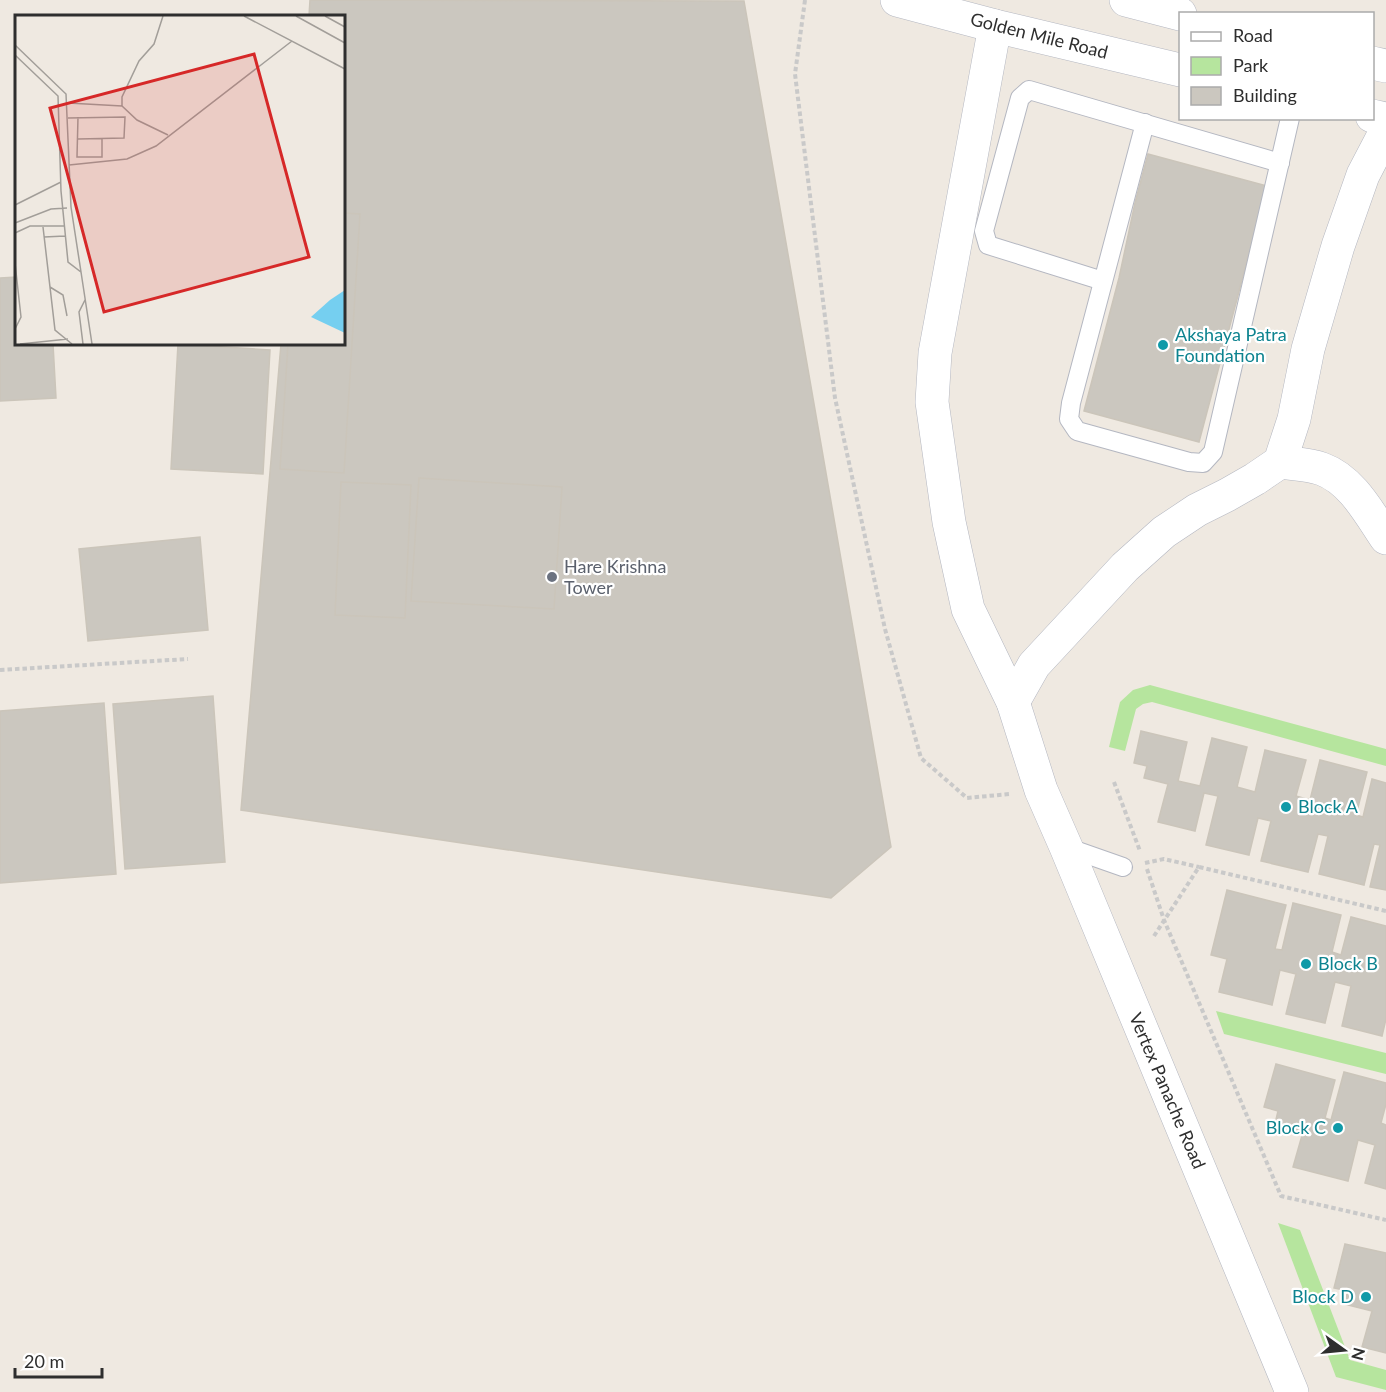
<svg xmlns="http://www.w3.org/2000/svg" width="1386" height="1392" font-family="Lato,sans-serif">
<rect width="100%" height="100%" fill="#efe9e1"/>
<g fill="#b6e59e">
<path d="M1150,685L1386,749V766L1152,702L1143,704L1136,709L1125,751L1109,747L1120,702L1133,690Z"/>
<path d="M1216,1011L1386,1053V1074L1224,1034Z"/>
<path d="M1278,1223L1300,1230L1350,1360L1386,1370V1390L1336,1377Z"/>
</g>
<g fill="#cbc7bf" stroke="#cbc5ba" stroke-width="1.5">
<path d="M310,0L744,1L891,847L831,898L241,810L281,344H344V16H309Z"/>
<path d="M1148,154L1267,186L1199,442L1084,411L1119,278L1135,203Z"/>
<path d="M344,213L360,214L344,473L280,469L288,344H344Z"/>
<path d="M16,277V344H53L56,398L0,401V278Z"/>
<path d="M178,344L270,350L263,474L171,469Z"/>
<path d="M419,478L562,487L554,609L411,601Z"/>
<path d="M341,482L411,485L405,618L335,615Z"/>
<path d="M200,537L208,630L88,641L79,549Z"/>
<path d="M213,696L225,862L125,869L113,704Z"/>
<path d="M104,703L116,874L0,883V711Z"/>
<path d="M1141,731L1187,742L1178,781L1200,786L1212,738L1247,747L1237,787L1255,792L1265,750L1306,760L1296,796L1310,800L1320,760L1367,772L1356,815L1363,817L1372,779L1386,783V890L1370,887L1380,845L1374,844L1364,885L1319,874L1328,836L1318,834L1308,872L1261,861L1271,821L1258,818L1249,855L1206,845L1218,796L1204,793L1195,831L1158,822L1168,784L1144,778L1147,766L1134,763Z"/>
<path d="M1227,890L1286,905L1275,949L1282,950L1293,903L1341,915L1332,952L1341,955L1351,917L1386,926V1019L1382,1036L1342,1026L1351,986L1335,982L1325,1023L1286,1014L1296,974L1280,970L1272,1005L1219,992L1227,959L1211,955Z"/>
<path d="M1276,1064L1335,1080L1325,1118L1331,1120L1344,1072L1386,1083V1104L1381,1123L1386,1125V1189L1365,1183L1375,1145L1358,1140L1348,1181L1293,1167L1303,1132L1275,1124L1278,1111L1264,1107Z"/>
<path d="M1345,1244L1386,1253V1353L1362,1347L1372,1311L1344,1304L1348,1291L1334,1288Z"/>
</g>
<g fill="none" stroke-linecap="round" stroke-linejoin="round">
<defs>
<g id="service">
<path d="M1145,123L1071,403L1069,419L1077,431L1189,462L1203,463L1213,452L1290,118"/>
<path d="M1103,281L988,245L984,231L1020,98L1029,90L1280,163"/>
<path d="M1066,847L1123,867"/>
</g>
<g id="minor">
<path d="M995,26L935,353L932,402L949,522L968,609L1013,702L1041,790L1066,847L1292,1392"/>
<path d="M1280,462C1293,464 1309,464 1322,469C1352,480 1369,513 1386,538"/>
<path d="M1013,702L1034,665L1125,567L1164,532L1197,510L1227,495L1255,479L1280,462L1294,419L1308,349L1338,246L1363,175L1386,131"/>
</g>
<g id="tertiary">
<path d="M897,0L995,26L1180,70"/>
<path d="M1126,0L1180,14"/>
<path d="M1372,63L1386,66"/>
<path d="M1372,116L1386,119"/>
</g>
</defs>
<use href="#service" stroke="#b4b7c1" stroke-width="20"/>
<use href="#minor" stroke="#b4b7c1" stroke-width="34"/>
<use href="#tertiary" stroke="#b4b7c1" stroke-width="34"/>
<g stroke="#c9c9c9" stroke-width="4" stroke-dasharray="4.5 3" stroke-linecap="butt">
<path d="M805,0L795,74L835,398L885,629L921,758L967,798L1009,794"/>
<path d="M0,670L188,659"/>
<path d="M1114,782L1140,851"/>
<path d="M1145,863L1164,859L1199,867"/>
<path d="M1147,869L1164,920L1281,1196L1386,1220"/>
<path d="M1154,936L1199,867L1386,911"/>
</g>
<use href="#service" stroke="#fff" stroke-width="18"/>
<use href="#minor" stroke="#fff" stroke-width="33"/>
<use href="#tertiary" stroke="#fff" stroke-width="33"/>
</g>
<g fill="#0f9aa8" stroke="#fff" stroke-width="2">
<circle cx="1163" cy="345" r="6"/>
<circle cx="1286" cy="807" r="6"/>
<circle cx="1306" cy="964" r="6"/>
<circle cx="1338" cy="1128" r="6"/>
<circle cx="1366" cy="1297" r="6"/>
</g>
<circle fill="#6b7280" stroke="#fff" stroke-width="2" cx="552" cy="577" r="6"/>
<g text-anchor="middle" stroke-width="4.5" stroke-linejoin="round" paint-order="stroke">
<g font-size="18" fill="#2e2e2e" stroke="#fff">
<text transform="translate(1039 36) rotate(14)" y="6">Golden Mile Road</text>
<text transform="translate(1167 1091) rotate(67)" y="6">Vertex Panache Road</text>
</g>
<g font-size="18" fill="#0d838f" stroke="#fff" text-anchor="start">
<text x="1175" y="341">Akshaya Patra<tspan x="1175" dy="21">Foundation</tspan></text>
<text x="1298" y="813">Block A</text>
<text x="1318" y="970">Block B</text>
<text x="1326" y="1134" text-anchor="end">Block C</text>
<text x="1354" y="1303" text-anchor="end">Block D</text>
</g>
<g font-size="18" fill="#5b616d" stroke="#fff" text-anchor="start">
<text x="564" y="573">Hare Krishna<tspan x="564" dy="21">Tower</tspan></text>
</g>
</g>
<g transform="translate(15 15)">
<rect width="330" height="330" fill="#efe9e1"/>
<path d="M330,275V318L296,302L315,285Z" fill="#75cff0"/>
<path fill="none" stroke="#a29e99" stroke-width="1.5" d="M229,1L330,54M281,1L330,28M310,1L330,12M0,30L51,79L56,192L66,257L53,247L46,176L43,81L0,40M53,88L107,91L122,105L153,120M107,91V82L124,46L139,29L148,1M63,102L62,142H87V124M53,103L110,102L109,123L63,124M54,150L112,144L141,131L277,26M0,190L46,167M0,208L36,194L52,193M28,212L40,315L57,329M0,218L15,211H49M29,222L50,221M0,248L6,302L0,314M66,257L77,329M35,272L48,280L52,301M5,329L53,324M68,329L64,297L70,285"/>
<path fill="#d62828" fill-opacity="0.15" stroke="#d62828" stroke-width="3" d="M239,39L294,242L89,297L35,93Z"/>
<rect width="330" height="330" fill="none" stroke="#2e2e2e" stroke-width="3"/>
</g>
<rect x="1179" y="12" width="195" height="108" fill="#ffffff" stroke="#ababab" stroke-width="1.5"/>
<rect x="1191" y="32" width="30" height="9" fill="#ffffff" stroke="#ababab" stroke-width="1.5"/>
<text x="1233" y="42" font-size="18" fill="#2e2e2e">Road</text>
<rect x="1191" y="57" width="30" height="18" fill="#b6e59e" stroke="#ababab" stroke-width="1.5"/>
<text x="1233" y="72" font-size="18" fill="#2e2e2e">Park</text>
<rect x="1191" y="87" width="30" height="18" fill="#cbc7bf" stroke="#ababab" stroke-width="1.5"/>
<text x="1233" y="102" font-size="18" fill="#2e2e2e">Building</text>
<g transform="translate(1344 1350) rotate(105)" stroke="#ffffff" stroke-width="4.5" paint-order="stroke">
<path d="M0-4.5L10 22L0 15L-10 22Z" fill="#2e2e2e"/>
<text y="-9" font-size="16" font-weight="bold" text-anchor="middle" fill="#2e2e2e">N</text>
</g>
<path d="M15 1368v9h87v-9" fill="none" stroke="#2e2e2e" stroke-width="3"/>
<text x="24" y="1368" font-size="18" fill="#2e2e2e" stroke="#ffffff" stroke-width="4.5" paint-order="stroke">20 m</text>
</svg>
